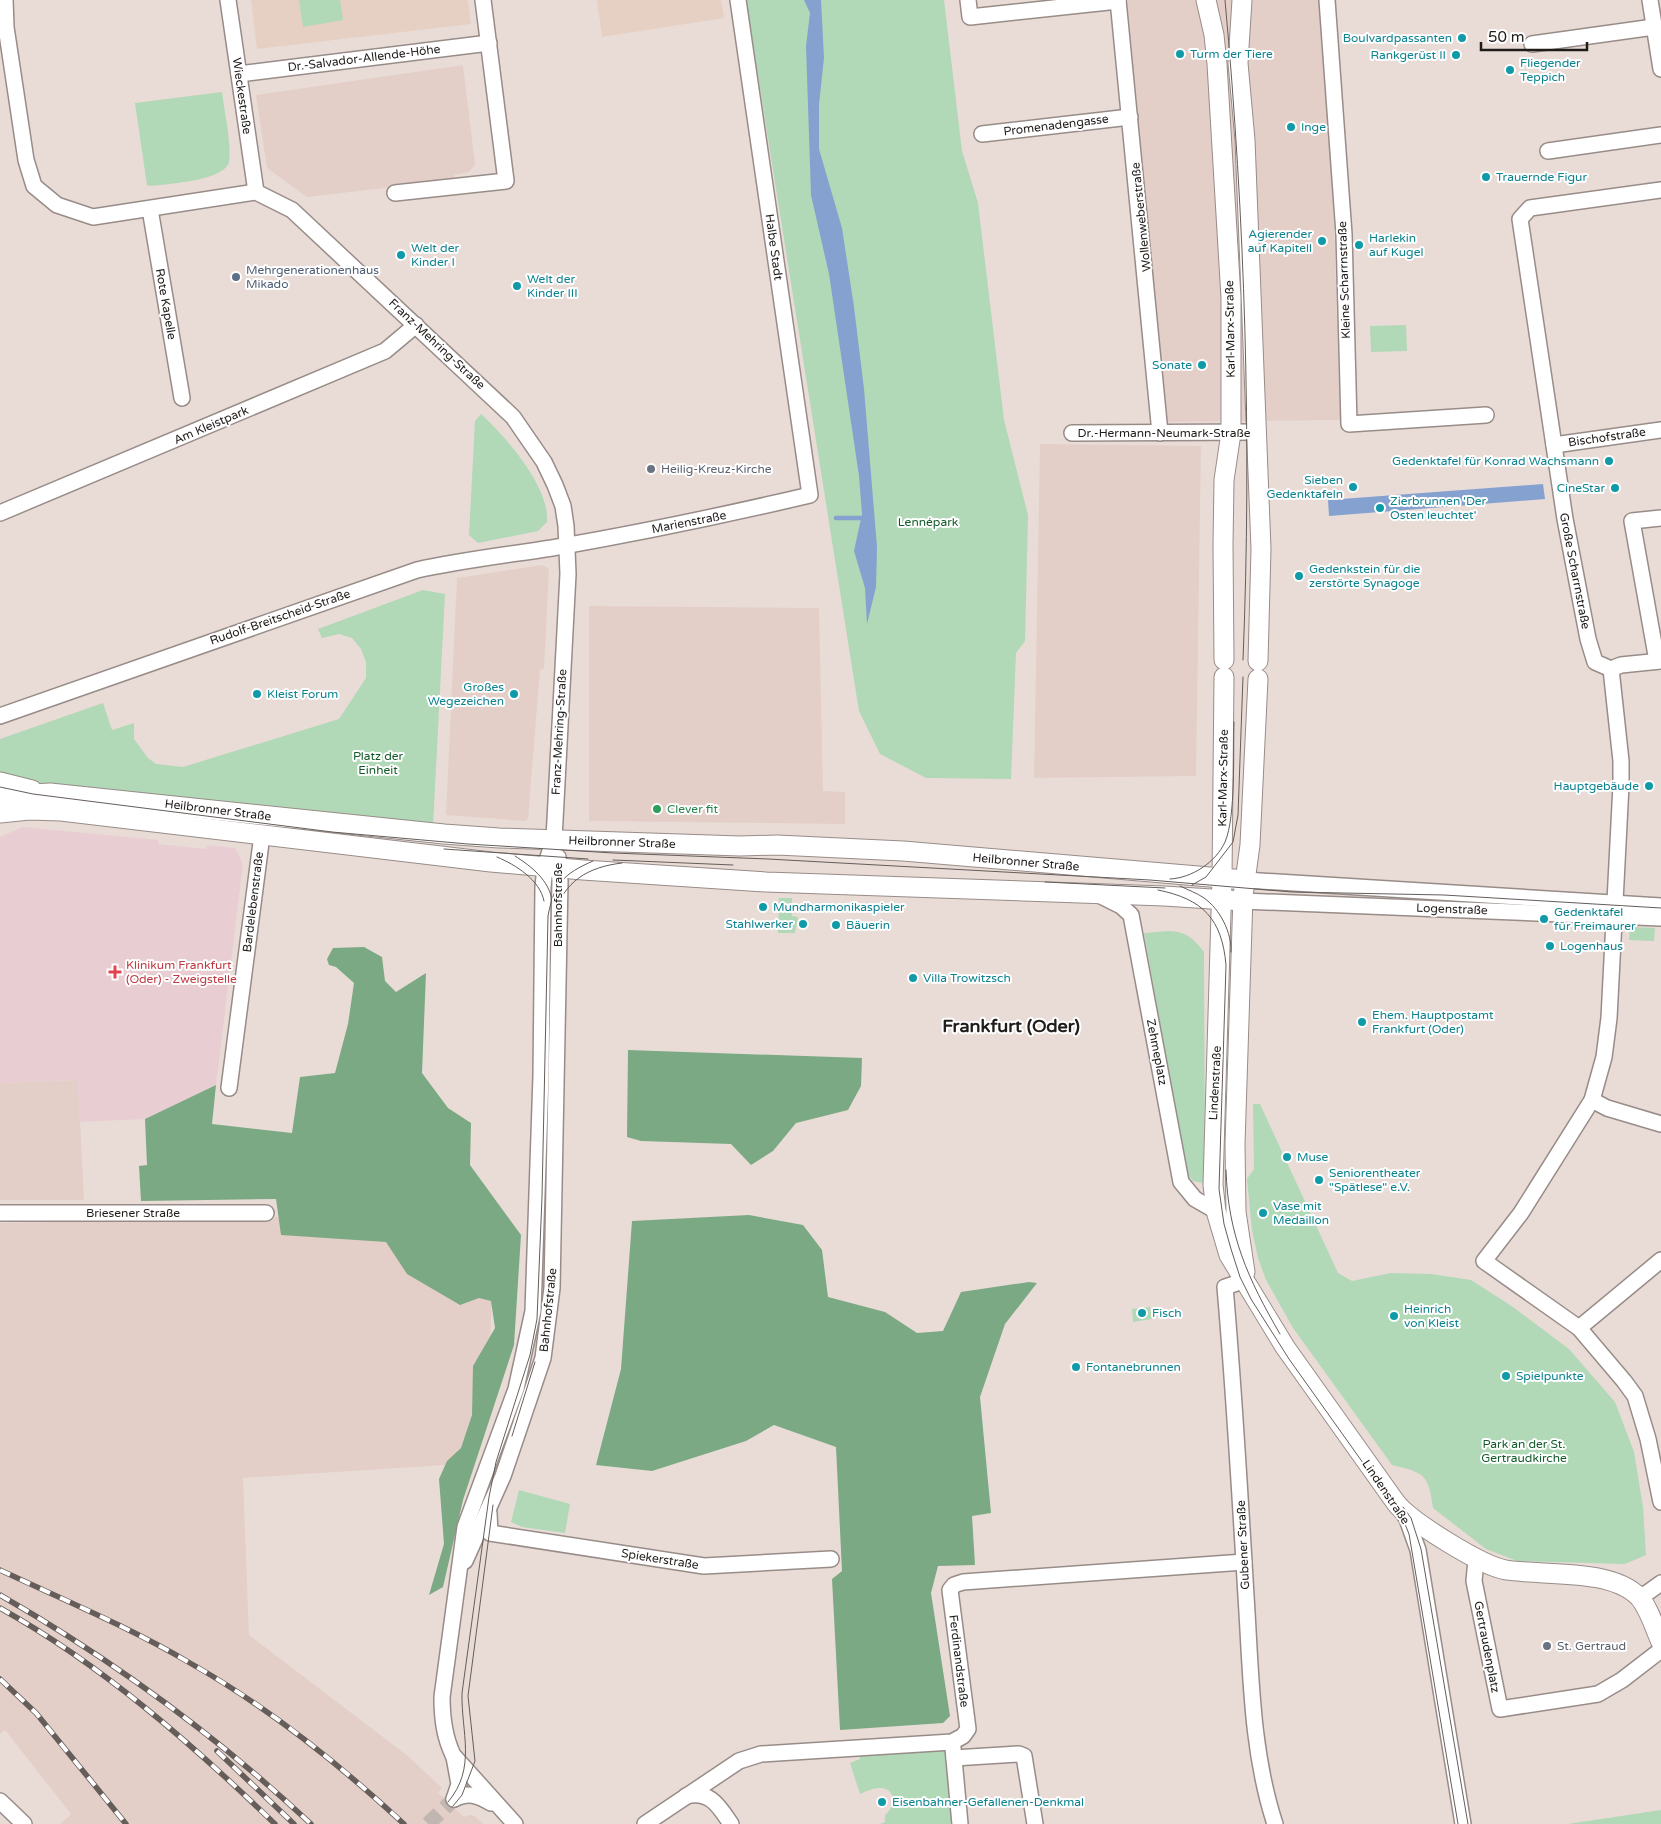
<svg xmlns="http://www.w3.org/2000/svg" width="1661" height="1824" font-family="'Varela Round',sans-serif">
<rect width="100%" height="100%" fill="#e9dcd7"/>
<g fill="#e4cfc8">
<path d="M1127,0H1320L1331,123L1340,420L1164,422Z"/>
<path d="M463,65L475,164L469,172L454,175V180L307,197L267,168L256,95Z"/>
<path d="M1040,444L1201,446L1196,776L1034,778Z"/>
<path d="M542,565L549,569L544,669L540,670L528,819L525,821L446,815L457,578Z"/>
<path d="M589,606L819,608L823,791L845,792V824L589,821Z"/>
<path d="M78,1080L84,1200H0V1083Z"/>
<path d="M456,1213L493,1271L490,1346L461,1464L243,1478L249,1635L408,1756L442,1788L438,1793L464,1817L469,1815L475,1816L483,1824H60L71,1814L5,1730L0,1734V1223Z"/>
</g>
<g fill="#e6d0c4">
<path d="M251,0H468L471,24L257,49Z"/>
<path d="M597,0H721L724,18L602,37Z"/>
</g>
<path fill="#e8ced3" d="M23,827L158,840V844L206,849L207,845L235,848L243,864L216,1085L145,1119L80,1122L77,1080L0,1083V837Z"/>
<g fill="#b1d8b7">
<path d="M299,0H340L343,20L303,27Z"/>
<path d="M746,0H944L962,151L978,203L1004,420L1028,515L1025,641L1016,653L1011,779L926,778L880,754L859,711Z"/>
<path d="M222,92C224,109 232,146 229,162C224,181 167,184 150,186L147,185L135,103Z"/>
<path d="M1406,325L1407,351L1371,352L1370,326Z"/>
<path d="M481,414C505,436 550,487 547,522L538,531L478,543L469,535L475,421Z"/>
<path d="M423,590L445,594L433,826L43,784L0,772V739L103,703L112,730L134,723V739L148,758L156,764L183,767L339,719L366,678V662L361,649L352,638L339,634L322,638L318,629Z"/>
<path d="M779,898H792V916L798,917L795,933H778Z"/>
<path d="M1630,927L1655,928L1654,941L1629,940Z"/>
<path d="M1169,931C1187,932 1193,938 1204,952L1205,1177L1202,1183L1193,1181L1187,1174L1144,933Z"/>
<path d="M1253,1104H1260L1338,1273L1352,1281L1391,1273L1431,1274L1471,1280L1513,1307L1569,1349L1615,1402L1634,1452L1643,1507L1646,1555L1625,1564L1517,1561L1486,1549L1433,1508C1428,1474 1425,1473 1392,1465L1293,1328L1266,1280L1258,1258L1252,1230L1247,1179L1254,1169Z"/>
<path d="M1150,1307L1152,1319L1133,1322L1132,1309Z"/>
<path d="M519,1490L570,1504L565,1533L522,1527L511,1522Z"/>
<path d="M949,1746L956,1824H880L885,1822V1815C895,1808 897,1788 880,1788C874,1788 866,1791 860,1794L850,1763L860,1759L859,1754Z"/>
<path d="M1661,1810V1824H1568Z"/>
</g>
<g fill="#7ba983">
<path d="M364,947L382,957L385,981L396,992L426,973L422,1073L448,1108L471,1123L470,1165L521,1235L514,1345L463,1500L443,1587L429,1595L444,1544L439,1479L447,1461L461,1448L472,1415L473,1366L495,1328L491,1301L479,1298L460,1305L407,1274L386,1242L281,1235L276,1199L141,1201L139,1166L147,1165L145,1119L216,1085L212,1124L292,1133L300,1077L335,1073L348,1024L354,983L336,967L329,965L327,959L333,948Z"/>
<path d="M628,1050L862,1058L861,1086L848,1110L796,1123L773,1151L751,1165L731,1144L641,1141L627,1137Z"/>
<path d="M749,1215L803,1225L822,1250L828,1297L885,1312L917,1333L943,1331L961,1292L1029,1282L1037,1283L1005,1324L980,1397L991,1513L972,1516L975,1565L938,1566L931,1593L950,1716L943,1723L840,1730L832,1579L842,1571L836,1447L774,1425L746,1441L652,1471L596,1465L621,1369L632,1221Z"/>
</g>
<g fill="#85a1cf">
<path d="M804,0H821L824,58L819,104V149L842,228L854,307L864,389L877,547L876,587L867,624L865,588L854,551L862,514L859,476L829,274L811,195L806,46L810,13Z"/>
<path d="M1543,484L1545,499L1329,516L1328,500Z"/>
</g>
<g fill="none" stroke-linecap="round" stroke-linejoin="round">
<path stroke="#85a1cf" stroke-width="4.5" d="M836,518H861"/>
<path stroke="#c1b6b1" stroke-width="15" stroke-dasharray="15 8" stroke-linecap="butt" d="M428,1824L454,1799"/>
<defs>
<g id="minor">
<path d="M5,0L6,27L26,160L34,186L57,205L93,217L256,192L292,210L513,417L544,462L555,485L563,506L566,526L568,574L554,839L545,866L543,887L541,1076L533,1311L516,1389L465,1527L442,1697C442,1718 444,1736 453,1755L515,1824"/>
<path d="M228,0L256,192"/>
<path d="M968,0L970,17L1118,1"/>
<path d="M1118,0L1160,433"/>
<path d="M1327,0L1344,234L1349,424L1486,415"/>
<path d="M1650,0L1661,69"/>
<path d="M1532,44L1654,27"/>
<path d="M239,74L489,43"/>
<path d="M982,134L1130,117"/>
<path d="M1548,151L1661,135"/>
<path d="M395,193L506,181L483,0"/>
<path d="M150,209L182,398"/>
<path d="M1072,433L1257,432"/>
<path d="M1554,445L1661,430"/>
<path d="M0,513L385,351L416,325"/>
<path d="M1657,661L1632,521L1661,518"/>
<path d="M1611,669L1621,761V785L1609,1018L1604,1057L1592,1100L1521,1213L1484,1261L1579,1328L1624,1381L1635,1396L1648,1439L1661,1502"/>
<path d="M1611,669L1595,662L1588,639L1565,519L1520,219L1530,208L1661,190"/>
<path d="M1611,669L1621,665L1661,661"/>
<path d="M0,716L417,570C462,560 507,555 552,548C639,533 725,515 810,495L738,0"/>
<path d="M1245,880L1661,906"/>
<path d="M1099,895L1121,906L1131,915L1181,1182L1195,1199L1216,1211"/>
<path d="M1243,901L1661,918"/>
<path d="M229,1088L262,835"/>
<path d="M1592,1100L1607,1108L1661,1124"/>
<path d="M0,1213H266"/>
<path d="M1246,1280L1225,1287C1234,1390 1240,1493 1246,1596C1251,1672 1251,1751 1275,1824"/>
<path d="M1579,1328L1661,1260"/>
<path d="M1402,1511L1407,1519L1418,1550L1463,1824"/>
<path d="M489,1513L490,1533L704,1566L831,1559"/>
<path d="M1476,1560L1474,1581L1500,1709L1598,1694L1622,1680L1661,1650"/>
<path d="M465,1561L503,1476L543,1358L552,1288L560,881L558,857"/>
<path d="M1640,1598L1661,1583"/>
<path d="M953,1748L960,1824"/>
<path d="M454,1757L459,1784L454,1799"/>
<path d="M954,1758L1019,1754L1024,1756L1035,1824"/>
<path d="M686,1796C710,1790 719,1806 731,1824"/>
<path d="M454,1799C469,1792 477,1795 491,1803"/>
<path d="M0,1801L24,1824"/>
<path d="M645,1824L739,1761L761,1754L952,1742L963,1736L968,1729L950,1590L954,1585L963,1582L1244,1562"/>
</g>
<g id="tertiary">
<path d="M1206,0L1214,35L1217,64L1231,298V433L1224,480L1223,545L1224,660"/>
<path d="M1242,0L1238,63L1245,140L1261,549L1258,661"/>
<path d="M1224,677L1222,879L1213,1185L1216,1211L1229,1255L1285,1347L1396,1503C1411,1522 1482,1566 1506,1570C1544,1576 1611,1568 1639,1597C1649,1608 1655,1629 1661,1642"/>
<path d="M0,782L32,790"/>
<path d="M0,801L33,794L50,793L444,834L499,838L740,846L777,845L903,851L1245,880"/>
<path d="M0,813L29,810L61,811L491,862L583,870L766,882L1164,896L1243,901"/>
<path d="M1245,1272L1236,1212L1235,1144L1243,896L1250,845L1258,679"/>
</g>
</defs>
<use href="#minor" stroke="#988c88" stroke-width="18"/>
<use href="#tertiary" stroke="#988c88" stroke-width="21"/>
<use href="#minor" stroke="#fff" stroke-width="15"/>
<use href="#tertiary" stroke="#fff" stroke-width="19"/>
<g stroke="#645d5a" stroke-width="1">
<path d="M1225,0C1245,219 1252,440 1243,660"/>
<path d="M0,787L33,794L332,832L468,844L613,853L768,859L1150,880L1292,892L1444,895L1661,908"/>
<path d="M444,849L588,859"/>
<path d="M515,856C531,866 550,881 552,901"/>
<path d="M497,857C516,865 540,880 544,901"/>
<path d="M613,860L733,865"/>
<path d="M1170,879C1192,878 1216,862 1225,842C1236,817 1233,751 1234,722"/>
<path d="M1045,882L1165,888"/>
<path d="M1192,885L1206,877L1233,842L1238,815L1243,677"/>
<path d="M1180,886C1188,890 1197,893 1204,898C1220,909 1232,933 1231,952"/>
<path d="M1158,890C1203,899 1222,919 1226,965L1219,1189L1224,1224L1231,1249L1240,1277L1251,1299L1289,1359L1403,1519L1409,1534L1458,1824"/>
<path d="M554,915C564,881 588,867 622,863"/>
<path d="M1226,1170C1228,1235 1248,1279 1280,1334"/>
<path d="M512,1436L535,1362"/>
<path d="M1403,1507L1411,1518L1421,1549L1468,1824"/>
<path d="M448,1802C477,1768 461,1732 462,1693L489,1497L496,1462L530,1355L537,1319L542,1197L548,916C554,884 563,874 593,861"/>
<path d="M453,1806L462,1795L475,1761L468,1696L493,1505"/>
</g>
<defs>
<g id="rail">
<path d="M0,1570C64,1600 129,1627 190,1663C268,1707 338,1763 404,1824"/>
<path d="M0,1595C111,1659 217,1736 311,1824"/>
<path d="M0,1608C102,1665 191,1743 275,1824"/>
<path d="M0,1679L36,1713L126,1824"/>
<path d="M217,1751L294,1824"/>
</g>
</defs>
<use href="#rail" stroke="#645d5a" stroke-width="5.5"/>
<use href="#rail" stroke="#fff" stroke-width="4" stroke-dasharray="11" stroke-linecap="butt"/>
</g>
<g fill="#0f9aa8" stroke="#fff" stroke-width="2">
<circle cx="1462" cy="38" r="5"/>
<circle cx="1180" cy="54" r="5"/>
<circle cx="1456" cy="55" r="5"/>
<circle cx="1510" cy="70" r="5"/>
<circle cx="1291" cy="127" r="5"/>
<circle cx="1486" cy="177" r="5"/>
<circle cx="1322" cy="241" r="5"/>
<circle cx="1359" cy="245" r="5"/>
<circle cx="401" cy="255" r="5"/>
<circle cx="517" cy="286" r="5"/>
<circle cx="1202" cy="365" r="5"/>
<circle cx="1609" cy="461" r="5"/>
<circle cx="1353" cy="487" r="5"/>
<circle cx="1615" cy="488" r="5"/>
<circle cx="1380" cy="508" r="5"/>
<circle cx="1299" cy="576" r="5"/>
<circle cx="257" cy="694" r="5"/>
<circle cx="514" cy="694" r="5"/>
<circle cx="1649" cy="786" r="5"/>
<circle cx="763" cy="907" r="5"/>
<circle cx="1544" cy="919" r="5"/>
<circle cx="803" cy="924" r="5"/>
<circle cx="836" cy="925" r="5"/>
<circle cx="1550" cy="946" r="5"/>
<circle cx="913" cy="978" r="5"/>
<circle cx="1362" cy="1022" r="5"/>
<circle cx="1287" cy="1157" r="5"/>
<circle cx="1319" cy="1180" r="5"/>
<circle cx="1263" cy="1213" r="5"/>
<circle cx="1142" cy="1313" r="5"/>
<circle cx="1394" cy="1316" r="5"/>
<circle cx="1076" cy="1367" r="5"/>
<circle cx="1506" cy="1376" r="5"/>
<circle cx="882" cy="1802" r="5"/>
</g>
<circle fill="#5c6f8a" stroke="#fff" stroke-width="2" cx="236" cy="277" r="5"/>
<g fill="#6b7280" stroke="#fff" stroke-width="2">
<circle cx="651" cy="469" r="5"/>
<circle cx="1547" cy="1646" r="5"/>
</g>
<circle fill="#2e9e5b" stroke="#fff" stroke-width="2" cx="657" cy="809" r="5"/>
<path fill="#e0444e" stroke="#fff" stroke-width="2" d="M112.5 964.5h5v5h5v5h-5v5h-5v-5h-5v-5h5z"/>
<g text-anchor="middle" stroke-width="4" stroke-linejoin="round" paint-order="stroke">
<g font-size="12" fill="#0d838f" stroke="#fff" text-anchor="start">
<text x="1452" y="42" text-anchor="end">Boulvardpassanten</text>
<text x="1190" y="58">Turm der Tiere</text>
<text x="1446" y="59" text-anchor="end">Rankgerüst II</text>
<text x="1520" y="67">Fliegender<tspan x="1520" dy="14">Teppich</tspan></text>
<text x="1301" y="131">Inge</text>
<text x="1496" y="181">Trauernde Figur</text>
<text x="1312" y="238" text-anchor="end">Agierender<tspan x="1312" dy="14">auf Kapitell</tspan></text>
<text x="1369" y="242">Harlekin<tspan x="1369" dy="14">auf Kugel</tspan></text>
<text x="411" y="252">Welt der<tspan x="411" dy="14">Kinder I</tspan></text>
<text x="527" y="283">Welt der<tspan x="527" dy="14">Kinder III</tspan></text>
<text x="1192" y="369" text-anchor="end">Sonate</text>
<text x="1599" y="465" text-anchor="end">Gedenktafel für Konrad Wachsmann</text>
<text x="1343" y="484" text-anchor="end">Sieben<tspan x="1343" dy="14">Gedenktafeln</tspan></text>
<text x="1605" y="492" text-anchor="end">CineStar</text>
<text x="1390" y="505">Zierbrunnen 'Der<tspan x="1390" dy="14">Osten leuchtet'</tspan></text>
<text x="1309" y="573">Gedenkstein für die<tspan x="1309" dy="14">zerstörte Synagoge</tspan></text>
<text x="504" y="691" text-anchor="end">Großes<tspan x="504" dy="14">Wegezeichen</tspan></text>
<text x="267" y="698">Kleist Forum</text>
<text x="1639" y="790" text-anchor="end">Hauptgebäude</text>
<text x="773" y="911">Mundharmonikaspieler</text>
<text x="1554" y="916">Gedenktafel<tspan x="1554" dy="14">für Freimaurer</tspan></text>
<text x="793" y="928" text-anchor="end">Stahlwerker</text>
<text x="846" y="929">Bäuerin</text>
<text x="1560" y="950">Logenhaus</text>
<text x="923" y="982">Villa Trowitzsch</text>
<text x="1372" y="1019">Ehem. Hauptpostamt<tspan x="1372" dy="14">Frankfurt (Oder)</tspan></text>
<text x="1297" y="1161">Muse</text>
<text x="1329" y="1177">Seniorentheater<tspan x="1329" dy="14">"Spätlese" e.V.</tspan></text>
<text x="1273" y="1210">Vase mit<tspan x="1273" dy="14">Medaillon</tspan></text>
<text x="1404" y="1313">Heinrich<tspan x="1404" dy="14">von Kleist</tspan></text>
<text x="1152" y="1317">Fisch</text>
<text x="1086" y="1371">Fontanebrunnen</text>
<text x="1516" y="1380">Spielpunkte</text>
<text x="892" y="1806">Eisenbahner-Gefallenen-Denkmal</text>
</g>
<g font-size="12" fill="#201c1a" stroke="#fff">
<text transform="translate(364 58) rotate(-7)" y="4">Dr.-Salvador-Allende-Höhe</text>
<text transform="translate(242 96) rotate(82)" y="4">Wieckestraße</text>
<text transform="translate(1056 125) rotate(-7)" y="4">Promenadengasse</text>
<text transform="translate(1141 217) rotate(-96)" y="4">Wollenweberstraße</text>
<text transform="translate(774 247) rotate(82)" y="4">Halbe Stadt</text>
<text transform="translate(1344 280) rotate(-92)" y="4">Kleine Scharrnstraße</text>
<text transform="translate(166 304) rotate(80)" y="4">Rote Kapelle</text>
<text transform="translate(1230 329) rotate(-91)" y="4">Karl-Marx-Straße</text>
<text transform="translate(437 344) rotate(43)" y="4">Franz-Mehring-Straße</text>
<text transform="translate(211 425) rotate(-23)" y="4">Am Kleistpark</text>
<text x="1164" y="437">Dr.-Hermann-Neumark-Straße</text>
<text transform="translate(1607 437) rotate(-8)" y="4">Bischofstraße</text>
<text transform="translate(689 522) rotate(-11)" y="4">Marienstraße</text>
<text transform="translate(1575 571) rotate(79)" y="4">Große Scharrnstraße</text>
<text transform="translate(280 617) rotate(-19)" y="4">Rudolf-Breitscheid-Straße</text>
<text transform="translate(559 732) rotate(-87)" y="4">Franz-Mehring-Straße</text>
<text transform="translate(1223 778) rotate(-89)" y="4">Karl-Marx-Straße</text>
<text transform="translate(218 810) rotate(7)" y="4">Heilbronner Straße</text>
<text transform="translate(622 842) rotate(2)" y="4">Heilbronner Straße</text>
<text transform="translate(1026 862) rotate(5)" y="4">Heilbronner Straße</text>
<text transform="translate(253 902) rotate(-83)" y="4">Bardelebenstraße</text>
<text transform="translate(558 905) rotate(-90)" y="4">Bahnhofstraße</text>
<text transform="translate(1452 909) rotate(2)" y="4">Logenstraße</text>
<text transform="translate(1157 1052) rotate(79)" y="4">Zehmeplatz</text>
<text transform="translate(1215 1083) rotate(-87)" y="4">Lindenstraße</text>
<text x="133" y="1217">Briesener Straße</text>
<text transform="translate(548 1310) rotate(-84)" y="4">Bahnhofstraße</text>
<text transform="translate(1386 1492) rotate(56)" y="4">Lindenstraße</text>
<text transform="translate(1243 1545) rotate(-93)" y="4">Gubener Straße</text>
<text transform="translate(660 1559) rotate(9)" y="4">Spiekerstraße</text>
<text transform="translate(1487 1647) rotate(79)" y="4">Gertraudenplatz</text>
<text transform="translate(959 1661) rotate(83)" y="4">Ferdinandstraße</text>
</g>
<g font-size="12" fill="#4e5e75" stroke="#fff" text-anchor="start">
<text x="246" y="274">Mehrgenerationenhaus<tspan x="246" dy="14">Mikado</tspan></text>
</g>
<g font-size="12" fill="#5b616d" stroke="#fff" text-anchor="start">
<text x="661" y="473">Heilig-Kreuz-Kirche</text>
<text x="1557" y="1650">St. Gertraud</text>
</g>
<g font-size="12" fill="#135b2a" stroke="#fff">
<text x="928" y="526">Lennépark</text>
<text x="378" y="760">Platz der<tspan x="378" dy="14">Einheit</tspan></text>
<text x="1524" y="1448">Park an der St.<tspan x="1524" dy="14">Gertraudkirche</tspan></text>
</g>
<g font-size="12" fill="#27864d" stroke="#fff" text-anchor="start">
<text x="667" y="813">Clever fit</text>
</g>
<g font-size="12" fill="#be3a42" stroke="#fff" text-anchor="start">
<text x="126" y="969">Klinikum Frankfurt<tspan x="126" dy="14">(Oder) - Zweigstelle</tspan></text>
</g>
<g font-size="18" font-weight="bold" fill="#201c1a" stroke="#fff">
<text x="1011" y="1032">Frankfurt (Oder)</text>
</g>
</g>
<path d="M1481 42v8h106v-8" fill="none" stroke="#201c1a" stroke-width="2.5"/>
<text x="1488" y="42" font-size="15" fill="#201c1a" stroke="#ffffff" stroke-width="4" paint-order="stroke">50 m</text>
</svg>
